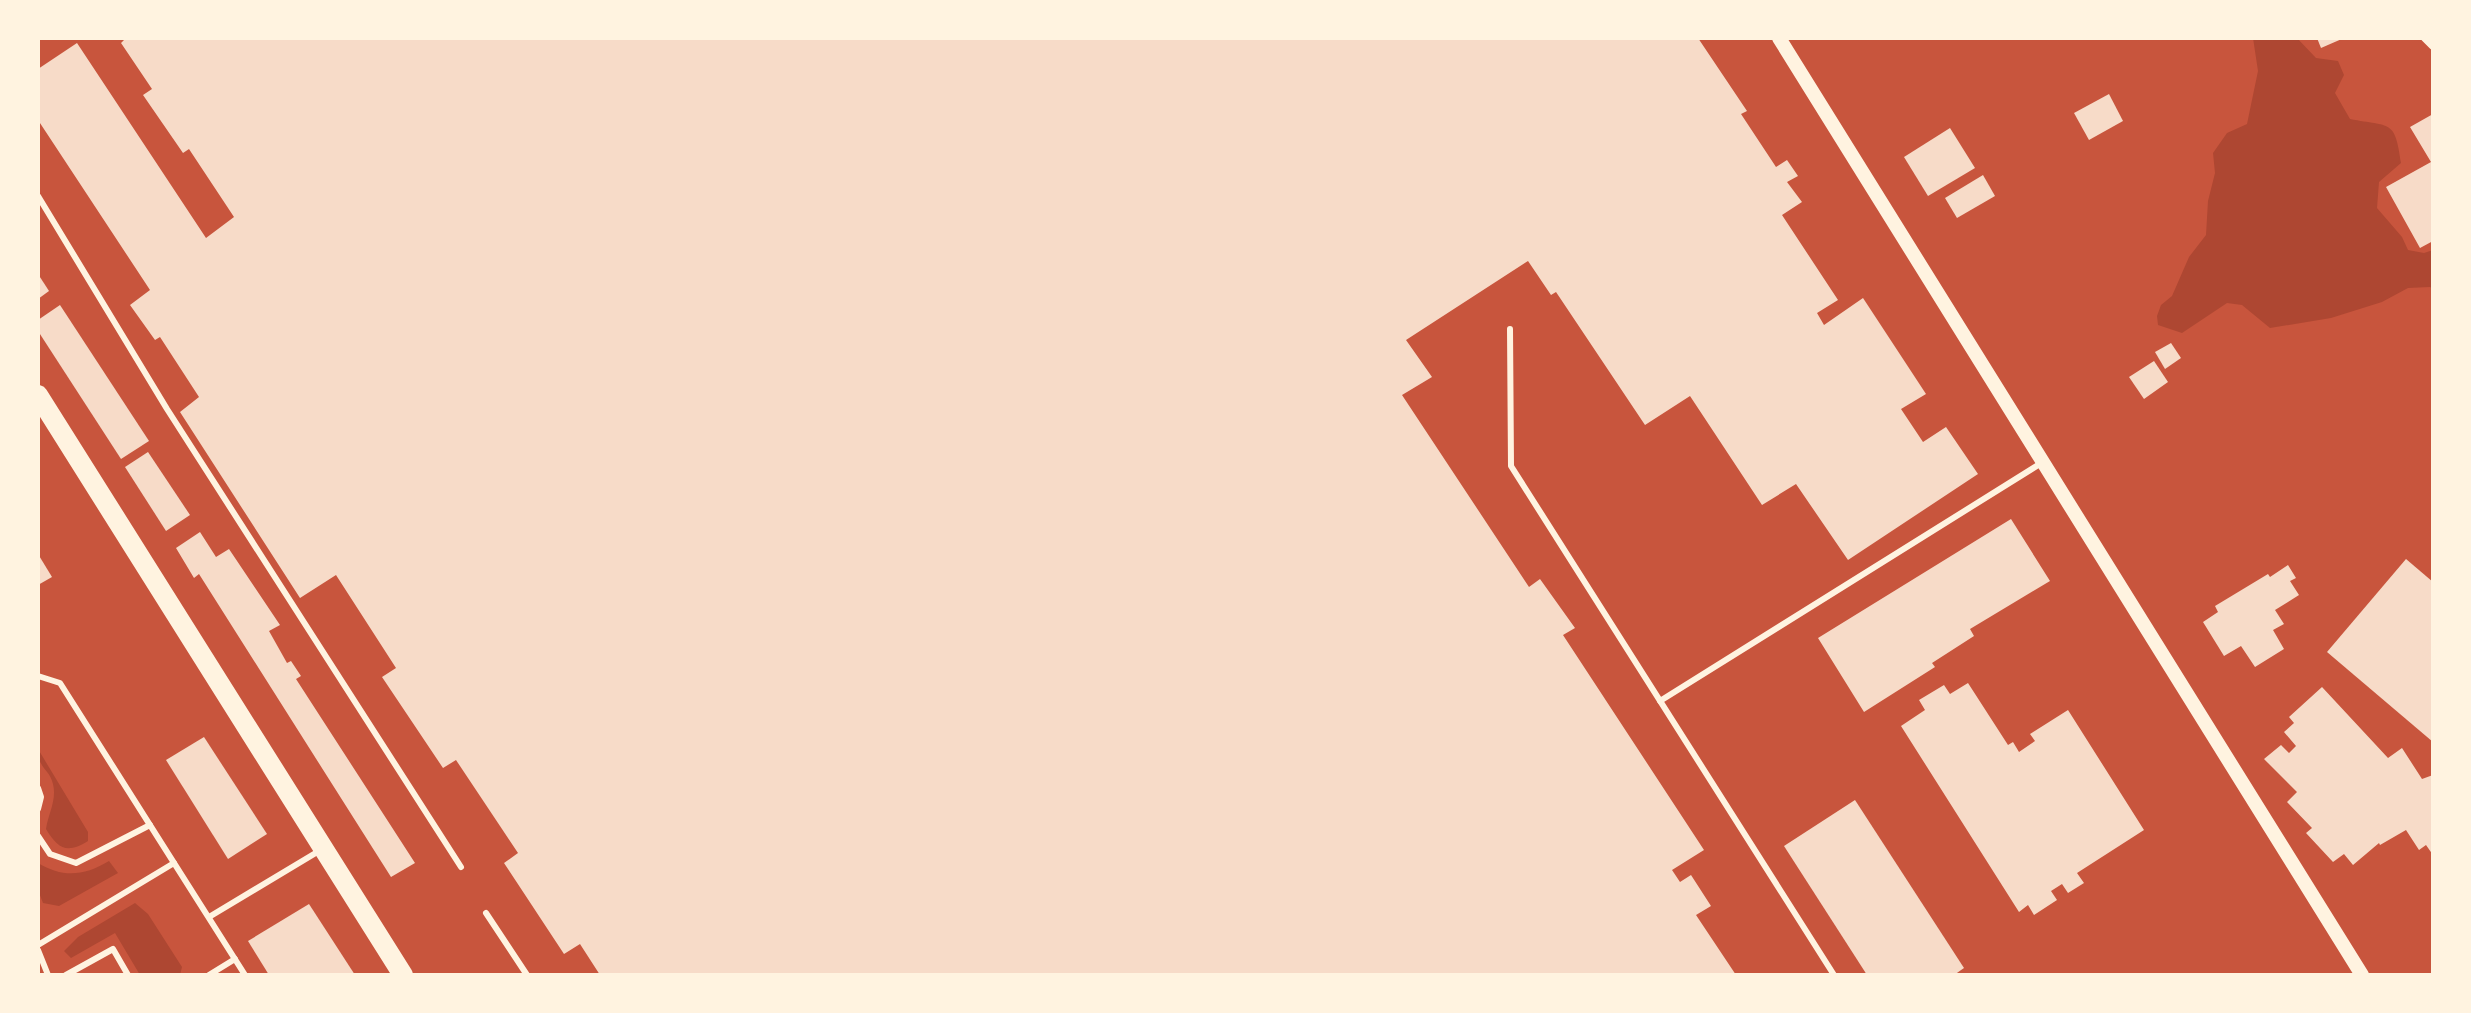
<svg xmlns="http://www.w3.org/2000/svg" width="2471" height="1013" font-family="Roboto,sans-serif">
<rect width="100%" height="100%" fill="#c8553d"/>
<g fill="#ae4732">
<path d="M2253,38H2297L2316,58L2338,61L2344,75L2335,93L2350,119C2391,127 2395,119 2401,163L2379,182L2377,208L2402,237L2408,250L2424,253L2433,250V289L2430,287L2408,288L2382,302L2331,318L2270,328L2242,305L2227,303L2182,333L2158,325L2157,316L2161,305L2172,296L2189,257L2206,235L2208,201L2215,173L2213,153L2227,133L2247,124L2258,71Z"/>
<path d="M38,749L88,832V841C67,854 58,849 46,829C48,814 57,800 53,784C49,768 38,769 38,749Z"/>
<path d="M109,861L118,873L59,906L43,903L38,890V863C63,878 84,876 109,861Z"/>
<path d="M135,903L148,914L182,967L180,975H140L115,933L71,958L64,951L78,937Z"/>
</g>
<g fill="#f7dbc8">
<path d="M123,38H1698L1747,111L1741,114L1776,167L1787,160L1798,176L1787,182L1802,202L1782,215L1838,300L1817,313L1824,325L1863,298L1926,394L1901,409L1923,442L1946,427L1978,474L1848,560L1796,484L1762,505L1690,396L1645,425L1556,292L1551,295L1528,261L1406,340L1432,377L1402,395L1529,587L1540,579L1575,628L1563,635L1704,850L1672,870L1680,882L1691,875L1711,906L1696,915L1736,975H600L580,944L564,954L504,863L518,853L456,760L443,768L382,677L396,668L336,575L300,598L180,412L199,397L160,337L155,340L130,305L150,290L38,120V69L77,43L206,238L234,217L189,149L183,153L143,95L152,89L121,43L124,40Z"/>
<path d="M2317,38H2344L2321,48Z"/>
<path d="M2109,94L2123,121L2089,140L2074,113Z"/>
<path d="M2433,114V241L2420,248L2386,187L2431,162L2410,127Z"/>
<path d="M1950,128L1975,168L1928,196L1904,157Z"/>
<path d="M1983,175L1995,196L1957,218L1945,198Z"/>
<path d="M38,274L49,291L38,299Z"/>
<path d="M60,305L149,441L121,459L38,331V320Z"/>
<path d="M2171,343L2181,358L2165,369L2155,352Z"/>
<path d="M2154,361L2168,382L2144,399L2129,377Z"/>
<path d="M148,452L190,515L166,531L125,467Z"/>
<path d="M2011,519L2050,581L1970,629L1974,636L1932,663L1935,667L1864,712L1818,638Z"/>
<path d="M200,532L216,557L229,549L280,625L269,631L287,663L291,661L301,676L296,679L415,863L391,877L199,574L194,578L176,548Z"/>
<path d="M38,554L52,577L38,585Z"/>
<path d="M2406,559L2433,582V742L2327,652Z"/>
<path d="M2288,565L2296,578L2290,581L2299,595L2275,610L2284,624L2273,630L2284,649L2255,667L2241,646L2224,656L2203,622L2218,612L2215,606L2268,574L2270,577Z"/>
<path d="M1968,683L2008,745L2013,742L2019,752L2035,741L2030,734L2068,710L2144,830L2077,873L2084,883L2068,893L2062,884L2051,891L2057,900L2034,915L2028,905L2019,912L1901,726L1925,710L1919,700L1944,685L1950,694Z"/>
<path d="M2322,687L2388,758L2402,748L2422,779L2433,775V855L2426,845L2419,850L2406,830L2380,845L2379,843L2353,865L2344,854L2333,862L2306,833L2312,828L2287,802L2297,792L2264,759L2281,745L2289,753L2296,746L2284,732L2294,723L2289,717Z"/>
<path d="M204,737L267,834L228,859L166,760Z"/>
<path d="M1855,800L1964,968L1954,975H1867L1784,846Z"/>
<path d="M309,904L355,975H269L248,941Z"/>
</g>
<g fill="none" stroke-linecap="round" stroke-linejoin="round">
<g stroke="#fff3e0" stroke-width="6">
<path d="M38,196L167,409L461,867"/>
<path d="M1510,329L1511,466L1834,975"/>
<path d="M38,676L60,683L245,975"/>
<path d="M1660,701L2043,462"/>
<path d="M38,788L41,797L38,809"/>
<path d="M38,836L50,854L76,863L150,825"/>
<path d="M486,913L527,975"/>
<path d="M209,917L319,851"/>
<path d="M38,945L174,863"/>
<path d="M38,950L48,975"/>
<path d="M66,975L113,949L128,975"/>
<path d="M209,975L235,959"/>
</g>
<path stroke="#fff3e0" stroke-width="8" d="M2425,38L2433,46"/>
<path stroke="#fff3e0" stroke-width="14" d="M1779,38L2362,975"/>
<path stroke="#fff3e0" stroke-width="20" d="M38,395L403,975"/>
</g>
<rect width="2471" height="1013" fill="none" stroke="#fff3e0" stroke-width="80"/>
</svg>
